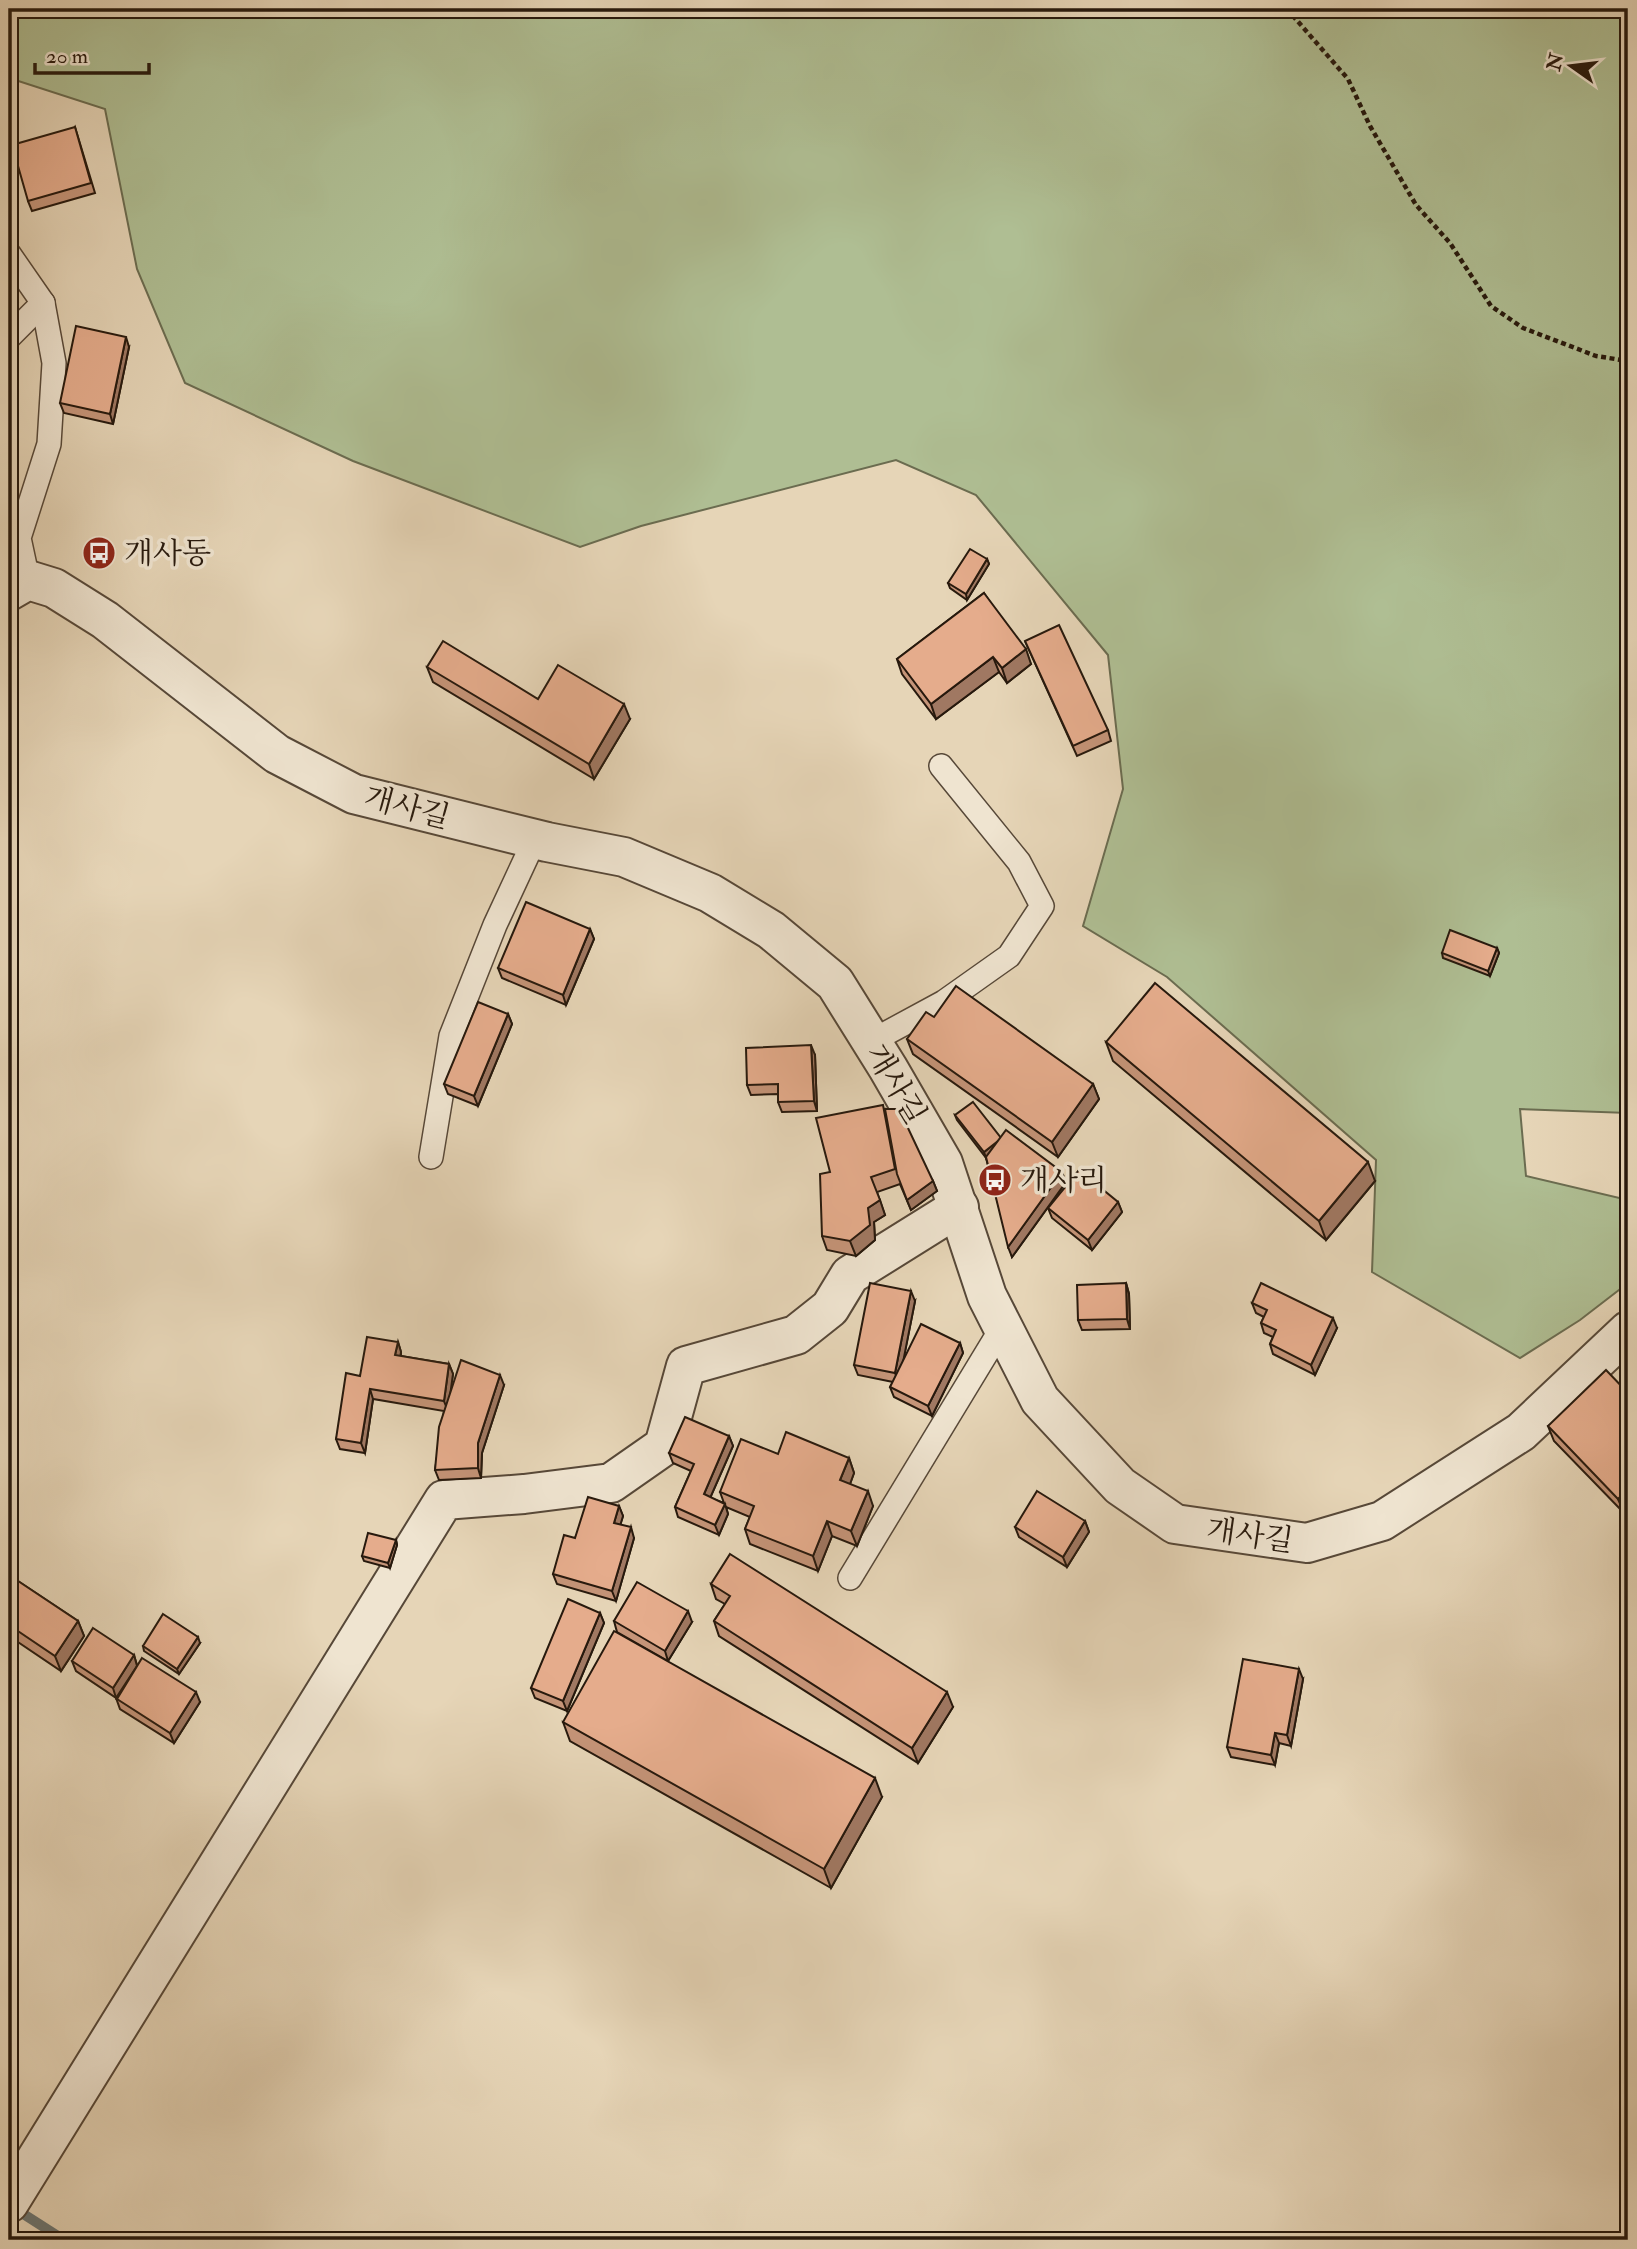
<svg xmlns="http://www.w3.org/2000/svg" width="1637" height="2249" font-family="'IM FELL Double Pica','Noto Serif KR',serif">
<rect width="100%" height="100%" fill="#e6d5b7"/>
<filter id="stains"><feTurbulence type="fractalNoise" baseFrequency=".00286" numOctaves="4"/><feColorMatrix values="0 0 0 0 .2 0 0 0 0 .09 0 0 0 0 .02 0 0 0 .5 -.17"/></filter>
<radialGradient id="worn" r=".72"><stop offset=".6" stop-color="#630" stop-opacity="0"/><stop offset="1" stop-color="#630" stop-opacity=".3"/></radialGradient>
<path fill="#afbe93" stroke="#6b6c50" stroke-width="2" d="M9,9H1628V1113L1520,1109L1526,1176L1628,1200V1283L1580,1320L1520,1358L1372,1272L1376,1160L1167,977L1083,926L1123,789L1108,655L976,495L896,460L641,526L580,547L353,461L185,383L137,269L105,109L9,78Z"/>
<g fill="none" stroke-linecap="round" stroke-linejoin="round">
<path stroke="#6d7774" stroke-width="10" d="M14,2208L64,2240"/>
<defs>
<g id="service">
<path d="M9,254L43,303L54,363L49,444L19,538L28,580"/>
<path d="M9,337L43,303"/>
<path d="M872,1041L944,1002L1009,956L1042,906L1019,862L941,766"/>
<path d="M431,1157L451,1036L495,925L535,839"/>
<path d="M850,1578L1003,1326"/>
</g>
<g id="minor">
<path d="M9,591L28,580L54,588L105,620L277,754L354,794L547,842L624,857L710,893L771,930L835,983L888,1068L943,1163L987,1296L1040,1400L1120,1486L1175,1524L1307,1543L1382,1521L1521,1432L1628,1331"/>
<path d="M9,2203L444,1500L524,1494L611,1483L664,1446L686,1366L796,1335L830,1308L850,1275L959,1207"/>
</g>
</defs>
<use href="#service" stroke="#574838" stroke-width="26"/>
<use href="#minor" stroke="#574838" stroke-width="42"/>
<path stroke="#27190d" stroke-width="4.5" stroke-dasharray="5 3.5" stroke-linecap="butt" d="M1287,9L1348,79L1370,126L1416,205L1450,243L1491,306L1523,328L1596,356L1628,361"/>
<use href="#service" stroke="#efe4d0" stroke-width="23"/>
<use href="#minor" stroke="#efe4d0" stroke-width="38"/>
</g>
<g fill="#c59478" stroke="#27190d" stroke-width="2">
<path d="M75,127L95,193L32,211L28,201Z"/>
<path d="M129,347L113,424L64,413L60,403Z"/>
<path d="M987,559L989,564L967,600L950,588L948,583Z"/>
<path d="M984,593L1031,664L1007,683L999,672L936,719L902,674L897,659Z"/>
<path d="M1025,641L1108,730L1111,741L1077,756Z"/>
<path d="M427,667L538,699L630,719L594,779L433,682Z"/>
<path d="M590,929L594,939L566,1005L502,978L498,968Z"/>
<path d="M1497,948L1499,953L1490,976L1443,958L1442,953Z"/>
<path d="M508,1014L512,1024L478,1106L448,1094L444,1084Z"/>
<path d="M934,1017L1093,1084L1099,1099L1058,1157L913,1054L907,1039Z"/>
<path d="M1106,1042L1375,1181L1326,1240L1113,1061Z"/>
<path d="M815,1055L817,1111L782,1112L778,1102V1094L751,1095L747,1085Z"/>
<path d="M885,1109L933,1181L937,1191L911,1210L900,1184L877,1192L885,1215L874,1222L875,1240L856,1256L827,1250L822,1236L830,1172Z"/>
<path d="M955,1115L1001,1138L1066,1182L1012,1257L986,1158L957,1120Z"/>
<path d="M1118,1202L1122,1212L1092,1250L1052,1218L1048,1208Z"/>
<path d="M1126,1283L1129,1294L1130,1329L1082,1330L1078,1320Z"/>
<path d="M915,1301L903,1361L960,1343L963,1353L932,1416L894,1397L890,1387L893,1382L858,1375L854,1365Z"/>
<path d="M1252,1303L1337,1328L1315,1375L1273,1354L1270,1344L1273,1337L1264,1333L1261,1323L1264,1317L1256,1313Z"/>
<path d="M398,1342L401,1352V1356L449,1364L453,1374L450,1393L504,1385L482,1453L481,1478L439,1480L435,1470L444,1411L373,1399L365,1453L340,1449L336,1439L360,1376Z"/>
<path d="M1628,1393V1509L1624,1513L1554,1441L1548,1426Z"/>
<path d="M729,1436L733,1446L710,1498L724,1503L720,1492L778,1454L849,1458L854,1473L850,1484L873,1506L857,1546L832,1536L818,1571L750,1544L745,1529L750,1517L726,1507L728,1514L719,1535L678,1517L675,1507L691,1471L673,1463L669,1453Z"/>
<path d="M619,1506L623,1516L620,1525L634,1538L616,1601L557,1584L553,1574L575,1538Z"/>
<path d="M1085,1521L1089,1532L1067,1567L1019,1537L1015,1527Z"/>
<path d="M396,1540L397,1545L390,1568L364,1561L362,1556Z"/>
<path d="M9,1575L78,1621L84,1636L61,1671L9,1636Z"/>
<path d="M711,1584L953,1707L918,1763L719,1636L714,1621L725,1604L716,1599Z"/>
<path d="M600,1613L604,1623L567,1711L535,1698L531,1688Z"/>
<path d="M614,1621L692,1622L668,1661L617,1632Z"/>
<path d="M200,1643L179,1674L144,1651L143,1646Z"/>
<path d="M134,1655L137,1665L200,1702L174,1743L120,1709L116,1698L76,1671L72,1661Z"/>
<path d="M1303,1679L1291,1746L1279,1743L1275,1765L1231,1757L1227,1747Z"/>
<path d="M563,1722L882,1797L831,1888L570,1741Z"/>
</g>
<g fill="#a07862" stroke="#27190d" stroke-width="2">
<path d="M14,291L18,302L9,312V298Z"/>
<path d="M126,337L129,347L113,424L110,414Z"/>
<path d="M987,559L989,564L967,600L966,594Z"/>
<path d="M1026,649L1031,664L1007,683L1002,668Z"/>
<path d="M993,657L999,672L936,719L931,704Z"/>
<path d="M624,704L630,719L594,779L589,764Z"/>
<path d="M590,929L594,939L566,1005L563,995Z"/>
<path d="M1497,948L1499,953L1490,976L1488,971Z"/>
<path d="M508,1014L512,1024L478,1106L474,1096Z"/>
<path d="M811,1045L815,1055L817,1111L814,1101Z"/>
<path d="M1093,1084L1099,1099L1058,1157L1052,1142Z"/>
<path d="M1001,1139L986,1158L984,1152Z"/>
<path d="M1368,1162L1375,1181L1326,1240L1319,1221Z"/>
<path d="M1062,1172L1066,1182L1012,1257L1008,1247Z"/>
<path d="M933,1181L937,1191L911,1210L907,1200Z"/>
<path d="M880,1200L885,1215L874,1222L875,1240L856,1256L850,1241L868,1208Z"/>
<path d="M1118,1202L1122,1212L1092,1250L1088,1240Z"/>
<path d="M1126,1283L1129,1294L1130,1329L1127,1319Z"/>
<path d="M911,1291L915,1301L899,1383L895,1373Z"/>
<path d="M1333,1318L1337,1328L1315,1375L1311,1365Z"/>
<path d="M398,1342L401,1352L399,1365L395,1355Z"/>
<path d="M960,1343L963,1353L932,1416L928,1406Z"/>
<path d="M449,1364L453,1374L448,1411L444,1401Z"/>
<path d="M500,1375L504,1385L482,1453L481,1478L478,1468V1443Z"/>
<path d="M370,1389L373,1399L365,1453L361,1443Z"/>
<path d="M729,1436L733,1446L707,1505L704,1494Z"/>
<path d="M849,1458L854,1473L846,1495L840,1480Z"/>
<path d="M1628,1489V1509L1624,1513L1618,1499Z"/>
<path d="M868,1491L873,1506L857,1546L851,1531Z"/>
<path d="M725,1504L728,1514L719,1535L715,1525Z"/>
<path d="M619,1506L623,1516L618,1533L614,1523Z"/>
<path d="M827,1521L832,1536L818,1571L813,1556Z"/>
<path d="M1085,1521L1089,1532L1067,1567L1063,1557Z"/>
<path d="M631,1527L634,1538L616,1601L612,1591Z"/>
<path d="M396,1540L397,1545L390,1568L388,1563Z"/>
<path d="M688,1611L692,1622L668,1661L665,1651Z"/>
<path d="M600,1613L604,1623L567,1711L563,1701Z"/>
<path d="M78,1621L84,1636L61,1671L55,1656Z"/>
<path d="M198,1637L200,1643L179,1674L177,1669Z"/>
<path d="M134,1655L137,1666L116,1698L113,1688Z"/>
<path d="M1299,1669L1303,1679L1291,1746L1287,1735Z"/>
<path d="M196,1692L200,1702L174,1743L170,1733Z"/>
<path d="M947,1692L953,1707L918,1763L912,1748Z"/>
<path d="M1275,1733L1279,1743L1275,1765L1271,1755Z"/>
<path d="M875,1778L882,1797L831,1888L824,1869Z"/>
</g>
<g fill="#e5ac8c" stroke="#27190d" stroke-width="2">
<path d="M75,127L91,183L28,201L12,145Z"/>
<path d="M9,287L14,291L9,298Z"/>
<path d="M76,326L126,337L110,414L60,403Z"/>
<path d="M970,549L987,559L966,594L948,583Z"/>
<path d="M984,593L1026,649L1002,668L993,657L931,704L897,659Z"/>
<path d="M1059,625L1108,730L1073,746L1025,641Z"/>
<path d="M443,641L538,699L558,665L624,704L589,764L427,667Z"/>
<path d="M526,902L590,929L563,995L498,968Z"/>
<path d="M1450,930L1497,948L1488,971L1442,953Z"/>
<path d="M1155,983L1368,1162L1319,1221L1106,1042Z"/>
<path d="M956,986L1093,1084L1052,1142L907,1039L926,1012L934,1017Z"/>
<path d="M478,1002L508,1014L474,1096L444,1084Z"/>
<path d="M811,1045L814,1101L778,1102V1084L747,1085L746,1048Z"/>
<path d="M973,1102L1001,1138L998,1141L984,1152L955,1115Z"/>
<path d="M883,1105L895,1169L871,1177L880,1200L868,1208L870,1225L850,1241L822,1236L820,1174L830,1172L816,1118Z"/>
<path d="M885,1109H899L933,1181L907,1200L897,1174Z"/>
<path d="M1006,1130L1062,1172L1008,1247L986,1157Z"/>
<path d="M1079,1170L1118,1202L1088,1240L1048,1208Z"/>
<path d="M870,1283L911,1291L895,1373L854,1365Z"/>
<path d="M1126,1283L1127,1319L1078,1320L1077,1285Z"/>
<path d="M1261,1283L1333,1318L1311,1365L1270,1344L1276,1330L1261,1323L1267,1310L1252,1303Z"/>
<path d="M921,1324L960,1343L928,1406L890,1387Z"/>
<path d="M367,1337L398,1342L395,1355L449,1364L444,1401L370,1389L361,1443L336,1439L346,1373L360,1376Z"/>
<path d="M461,1360L500,1375L478,1443V1468L435,1470L439,1427Z"/>
<path d="M1606,1370L1628,1393V1489L1618,1499L1548,1426Z"/>
<path d="M685,1417L729,1436L704,1494L725,1504L715,1525L675,1507L694,1464L669,1453Z"/>
<path d="M786,1432L849,1458L840,1480L868,1491L851,1531L827,1521L813,1556L745,1529L754,1506L720,1492L741,1439L778,1454Z"/>
<path d="M1037,1491L1085,1521L1063,1557L1015,1527Z"/>
<path d="M588,1497L619,1506L614,1523L631,1527L612,1591L553,1574L564,1535L575,1538Z"/>
<path d="M368,1533L396,1540L388,1563L362,1556Z"/>
<path d="M730,1554L947,1692L912,1748L714,1621L730,1596L711,1584Z"/>
<path d="M9,1575L78,1621L55,1656L9,1625Z"/>
<path d="M637,1582L688,1611L665,1651L614,1621Z"/>
<path d="M568,1599L600,1613L563,1701L531,1688Z"/>
<path d="M163,1614L198,1637L177,1669L143,1646Z"/>
<path d="M93,1628L134,1655L113,1688L72,1661Z"/>
<path d="M614,1631L875,1778L824,1869L563,1722Z"/>
<path d="M142,1658L196,1692L170,1733L117,1699Z"/>
<path d="M1243,1659L1299,1669L1287,1735L1275,1733L1271,1755L1227,1747Z"/>
</g>
<defs>
<symbol id="bus-disc" viewBox="-11 -11 22 22"><circle r="9.5" fill="#8f2418" stroke="#efe4d0"/><path d="M-5-6H5V4H4V6H2V4H-2V6H-4V4H-5ZM-3.5-4V0h7V-4ZM-3.5 1.2v1.5H-2V1.2ZM2 1.2v1.5H3.5V1.2Z" fill="#fff"/></symbol>
</defs>
<g fill-rule="evenodd">
<use href="#bus-disc" x="80" y="534" width="38" height="38"/>
<use href="#bus-disc" x="976" y="1161" width="38" height="38"/>
</g>
<g text-anchor="middle" stroke-width="7" stroke-linejoin="round" paint-order="stroke">
<g font-size="30" fill="#27190d" stroke="#efe4d0" text-anchor="start">
<text x="124" y="563">개사동</text>
<text x="1020" y="1190">개사리</text>
</g>
<g font-size="30" fill="#27190d" stroke="#efe4d0">
<text transform="translate(407 807) rotate(15)" y="10">개사길</text>
<text transform="translate(896 1084) rotate(59)" y="10">개사길</text>
<text transform="translate(1250 1535) rotate(8)" y="10">개사길</text>
</g>
</g>
<rect width="1637" height="2249" fill="none" stroke="#e6d5b7" stroke-width="35"/>
<rect x="10" y="10" width="1616" height="2228" fill="none" stroke="#27190d" stroke-width="3.5"/>
<rect x="18" y="18" width="1602" height="2214" fill="none" stroke="#27190d" stroke-width="2"/>
<g transform="translate(1571 66) rotate(284)" stroke="#efe4d0" stroke-width="5" paint-order="stroke">
<path d="M0-5L12 26L0 18L-12 26Z" fill="#27190d"/>
<text y="-10" font-size="19" font-weight="bold" text-anchor="middle" fill="#27190d">N</text>
</g>
<path d="M35 63v10h114v-10" fill="none" stroke="#27190d" stroke-width="3.5"/>
<text x="46" y="63" font-size="21" fill="#27190d" stroke="#efe4d0" stroke-width="5" paint-order="stroke">20 m</text>
<rect width="100%" height="100%" filter="url(#stains)"/>
<rect width="100%" height="100%" fill="url(#worn)"/>
</svg>
